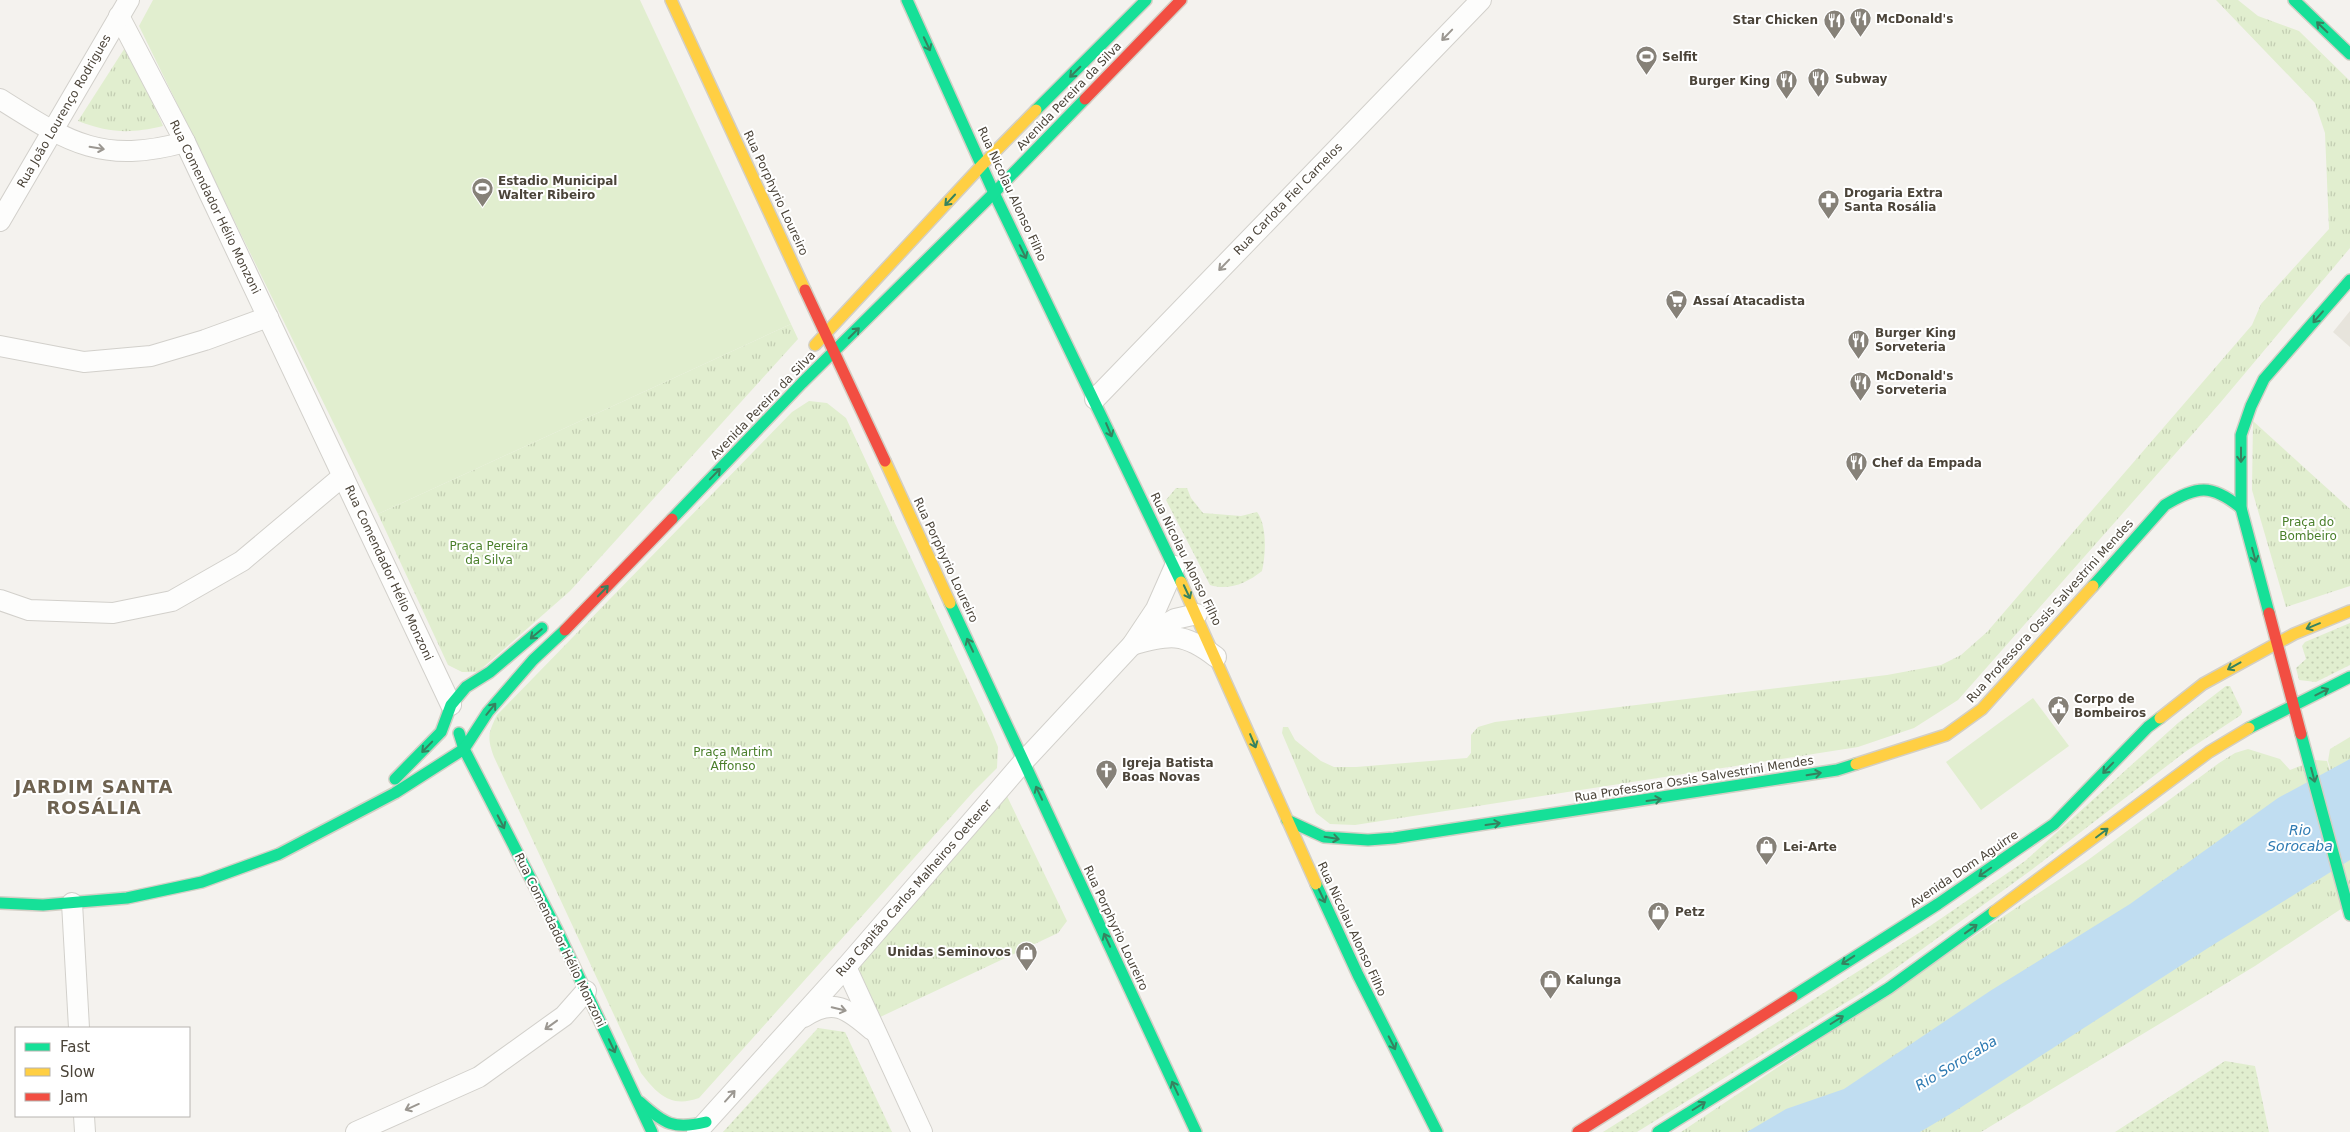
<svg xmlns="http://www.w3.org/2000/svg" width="2350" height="1132" font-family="'DejaVu Sans',sans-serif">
<defs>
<pattern id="grass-dots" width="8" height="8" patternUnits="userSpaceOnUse" patternTransform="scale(1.25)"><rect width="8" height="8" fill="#e1eecf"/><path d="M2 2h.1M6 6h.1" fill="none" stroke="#c3cdb2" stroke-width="1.8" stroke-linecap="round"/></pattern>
<pattern id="park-tufts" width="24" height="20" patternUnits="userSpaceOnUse" patternTransform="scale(1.25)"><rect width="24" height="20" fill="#e1eecf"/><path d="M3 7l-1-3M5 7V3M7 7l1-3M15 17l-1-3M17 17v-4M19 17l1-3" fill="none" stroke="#c3cdb2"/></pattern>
</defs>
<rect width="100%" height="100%" fill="#f4f2ee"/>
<path fill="#e7e4dc" d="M2350,311V347L2333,332Z"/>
<g fill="url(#grass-dots)">
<path d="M1176,488H1187L1191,498L1203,513L1241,516L1257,512C1267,525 1266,554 1262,571C1247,583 1229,591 1210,585L1166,500Z"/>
<path d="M2350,623V665L2316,682L2299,680L2296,668L2306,659L2302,646L2305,642Z"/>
<path d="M2226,686H2230L2242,711L2241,715L2185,752L2030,871L1863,992L1637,1132H1603L1930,926L2025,861L2178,723Z"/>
<path d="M818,1028L845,1032L892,1132H723Z"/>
<path d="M2225,1061L2255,1066L2269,1132H2115Z"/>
</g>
<g fill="url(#park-tufts)">
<path d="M2216,0H2238L2258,16L2299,31L2350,81V248L2220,403L1958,700L1914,728L1858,747L1355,825L1330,824L1316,813L1282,733L1283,727H1288L1295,740L1321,761L1334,767H1356L1467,758L1471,753V735L1478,727L1495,722L1887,675L1941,665L1961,655L1987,632L2252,325L2261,304L2329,229L2325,133L2315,103Z"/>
<path d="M128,43L163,126C129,134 110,133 78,121Z"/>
<path d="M791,324L798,339L570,591L478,672H462L448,665L378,514Z"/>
<path d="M809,401L827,403L846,418L991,730L998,747L997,768L974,791L699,1098C671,1108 658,1095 641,1073L494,757C487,738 488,733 497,715L792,412Z"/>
<path d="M2253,421L2350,509V586L2286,607L2252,490Z"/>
<path d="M2350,737V836L2328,761L2330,749Z"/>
<path d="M2248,749L2280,759L2290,770L2315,760L2327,761L2350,841V903L2255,966L1981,1132H1681L2088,860L2219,763L2235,753Z"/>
<path d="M1005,792L1067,921L1058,933L876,1019L852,968Z"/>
</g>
<g fill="#e1eecf">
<path d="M153,0H640L791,324L378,514L139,26Z"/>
<path d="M2033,698L2069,746L1981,810L1946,762Z"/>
</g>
<path fill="#c0ddf1" d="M2350,759V860L2208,948L1952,1113L1920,1132H1747L1786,1109L1844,1089L1990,991L2130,904L2278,798Z"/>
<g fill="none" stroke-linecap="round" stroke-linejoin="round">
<defs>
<g id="street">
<path d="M119,16L185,142L451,705"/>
<path d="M0,99C68,142 102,165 185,142"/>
<path d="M0,221L129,0"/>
<path d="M0,346L84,362L151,356L205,340L268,317"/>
<path d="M1095,399L1481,0"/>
<path d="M0,600L29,610L113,613L172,601L242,561L343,476"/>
<path d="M1144,637L1175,619L1197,614"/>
<path d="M1132,645C1169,634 1184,632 1216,657"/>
<path d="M72,903L79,1028"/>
<path d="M846,967L922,1132"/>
<path d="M804,1017C833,997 848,1009 872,1030"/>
<path d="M84,1116L85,1132"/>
<path d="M356,1132L479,1077L564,1016L586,991"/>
<path d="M697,1132L846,967L1024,761L1132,645L1156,609L1175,566"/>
</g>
<g id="fast">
<path d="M907,0L994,193L1181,582"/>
<path d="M2294,0L2350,54"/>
<path d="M1036,110L1146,0"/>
<path d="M672,519L802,383L994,193L1085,99"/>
<path d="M2093,586L2165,505C2197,486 2211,483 2241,508"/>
<path d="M950,603L1196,1132"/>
<path d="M2269,613L2241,508V435L2251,406L2264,379L2350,280"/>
<path d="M2249,728L2350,677"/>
<path d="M459,733L464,749L557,930L652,1132"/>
<path d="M2301,734L2350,915"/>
<path d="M395,779L441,732L451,705L466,687L490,672L542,628"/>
<path d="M1287,820L1324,837L1368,840L1394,838L1837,770L1856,764"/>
<path d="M1316,884L1358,975L1437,1132"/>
<path d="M0,903L43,905L127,898L202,882L279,854L395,793L464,749L488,712L533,660L565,630"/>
<path d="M1792,997L1938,904L2054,824L2148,727L2160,718"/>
<path d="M640,1102C664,1124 674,1130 706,1122"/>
<path d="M1658,1132L1889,988L1994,912"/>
</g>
<g id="slow">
<path d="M671,0L805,290"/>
<path d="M815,345L983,164L1036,110"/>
<path d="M885,461L950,603"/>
<path d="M1181,582L1316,884"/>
<path d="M2160,718L2203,684L2294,634L2350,611"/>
<path d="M1856,764L1946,735L1982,709L2093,586"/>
<path d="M1994,912L2209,752L2249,728"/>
</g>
<g id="jam">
<path d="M1085,99L1181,0"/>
<path d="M805,290L885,461"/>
<path d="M2269,613L2301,734"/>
<path d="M565,630L672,519"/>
<path d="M1578,1132L1792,997"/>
</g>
</defs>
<use href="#street" stroke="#d2d0cb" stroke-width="22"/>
<use href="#fast" stroke="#d3cfc5" stroke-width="14"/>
<use href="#slow" stroke="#d3cfc5" stroke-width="14"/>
<use href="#jam" stroke="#d3cfc5" stroke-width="14"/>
<use href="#street" stroke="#fdfdfc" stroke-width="20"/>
<use href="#fast" stroke="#16e098" stroke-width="11"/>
<use href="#slow" stroke="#ffcf43" stroke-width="11"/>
<use href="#jam" stroke="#f24e42" stroke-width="11"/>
</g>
<defs><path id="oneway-shaft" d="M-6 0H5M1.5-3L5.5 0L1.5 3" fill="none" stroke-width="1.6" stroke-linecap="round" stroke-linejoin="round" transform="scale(1.25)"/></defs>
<g stroke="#36825f">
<use href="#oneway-shaft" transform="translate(2322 27) rotate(-136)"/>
<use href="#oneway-shaft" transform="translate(927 44) rotate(65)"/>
<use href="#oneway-shaft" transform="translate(1075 72) rotate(135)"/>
<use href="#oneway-shaft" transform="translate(950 200) rotate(133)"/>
<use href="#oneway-shaft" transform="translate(1023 252) rotate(64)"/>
<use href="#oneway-shaft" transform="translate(2318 317) rotate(131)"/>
<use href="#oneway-shaft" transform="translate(854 333) rotate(-45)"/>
<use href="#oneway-shaft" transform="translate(1109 430) rotate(67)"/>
<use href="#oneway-shaft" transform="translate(2241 455) rotate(90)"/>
<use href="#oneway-shaft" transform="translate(715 474) rotate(-46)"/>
<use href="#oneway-shaft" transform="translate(2254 555) rotate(75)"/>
<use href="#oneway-shaft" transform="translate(603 591) rotate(-46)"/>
<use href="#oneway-shaft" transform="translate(1187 592) rotate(65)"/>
<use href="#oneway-shaft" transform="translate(2313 626) rotate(158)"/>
<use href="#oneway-shaft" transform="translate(536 634) rotate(140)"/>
<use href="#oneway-shaft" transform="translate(970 645) rotate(-115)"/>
<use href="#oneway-shaft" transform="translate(2234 666) rotate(151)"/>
<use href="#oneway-shaft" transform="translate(2322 692) rotate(-27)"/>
<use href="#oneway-shaft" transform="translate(491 709) rotate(-51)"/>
<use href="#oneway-shaft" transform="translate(1253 741) rotate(67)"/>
<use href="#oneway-shaft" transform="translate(427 747) rotate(134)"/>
<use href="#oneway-shaft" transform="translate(2108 768) rotate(134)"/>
<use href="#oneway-shaft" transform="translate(1814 774) rotate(-9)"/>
<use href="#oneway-shaft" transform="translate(2313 775) rotate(75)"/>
<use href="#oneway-shaft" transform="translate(1039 793) rotate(-115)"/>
<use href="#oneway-shaft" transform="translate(1654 800) rotate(-8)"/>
<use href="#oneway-shaft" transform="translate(501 822) rotate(63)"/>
<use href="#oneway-shaft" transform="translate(1493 824) rotate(-8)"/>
<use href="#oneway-shaft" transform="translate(2102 833) rotate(-37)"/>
<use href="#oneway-shaft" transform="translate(1332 838) rotate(9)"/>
<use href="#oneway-shaft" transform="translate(1985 872) rotate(145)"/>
<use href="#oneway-shaft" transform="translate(1322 896) rotate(65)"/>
<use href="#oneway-shaft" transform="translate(1971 929) rotate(-36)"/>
<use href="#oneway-shaft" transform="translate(1107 940) rotate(-115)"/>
<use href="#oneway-shaft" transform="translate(1848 960) rotate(147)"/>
<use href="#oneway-shaft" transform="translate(1837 1020) rotate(-32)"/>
<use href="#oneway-shaft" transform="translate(1392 1043) rotate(63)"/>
<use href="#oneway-shaft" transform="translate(612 1046) rotate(65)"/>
<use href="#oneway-shaft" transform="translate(1175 1088) rotate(-115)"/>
<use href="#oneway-shaft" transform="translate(1699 1106) rotate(-32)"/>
</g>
<g stroke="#9b9791">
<use href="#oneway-shaft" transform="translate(1447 35) rotate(134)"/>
<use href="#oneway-shaft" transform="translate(97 148) rotate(9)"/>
<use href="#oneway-shaft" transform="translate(1224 265) rotate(134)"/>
<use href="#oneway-shaft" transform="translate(839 1009) rotate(14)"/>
<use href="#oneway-shaft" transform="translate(551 1025) rotate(144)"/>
<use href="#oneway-shaft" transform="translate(730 1096) rotate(-48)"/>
<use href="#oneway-shaft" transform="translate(412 1107) rotate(156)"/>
</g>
<defs>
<symbol id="restaurant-pin" viewBox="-11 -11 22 30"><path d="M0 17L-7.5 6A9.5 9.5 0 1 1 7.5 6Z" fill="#868178" stroke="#fff"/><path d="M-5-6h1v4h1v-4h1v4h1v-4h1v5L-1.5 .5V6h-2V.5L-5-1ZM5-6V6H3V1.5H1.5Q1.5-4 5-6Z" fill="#fff"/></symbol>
<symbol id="stadium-pin" viewBox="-11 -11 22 30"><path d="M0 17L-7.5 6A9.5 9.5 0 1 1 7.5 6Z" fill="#868178" stroke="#fff"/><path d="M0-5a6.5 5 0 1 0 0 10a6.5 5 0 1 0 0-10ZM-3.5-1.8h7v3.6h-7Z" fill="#fff"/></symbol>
<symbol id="pharmacy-pin" viewBox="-11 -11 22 30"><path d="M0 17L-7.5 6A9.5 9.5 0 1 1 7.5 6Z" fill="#868178" stroke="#fff"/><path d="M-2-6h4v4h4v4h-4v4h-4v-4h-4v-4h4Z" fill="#fff"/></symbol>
<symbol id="supermarket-pin" viewBox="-11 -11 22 30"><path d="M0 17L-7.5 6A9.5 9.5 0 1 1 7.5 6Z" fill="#868178" stroke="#fff"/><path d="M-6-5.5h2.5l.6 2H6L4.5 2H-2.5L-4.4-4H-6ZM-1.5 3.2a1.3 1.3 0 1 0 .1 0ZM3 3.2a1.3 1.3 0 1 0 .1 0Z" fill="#fff"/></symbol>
<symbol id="civic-pin" viewBox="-11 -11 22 30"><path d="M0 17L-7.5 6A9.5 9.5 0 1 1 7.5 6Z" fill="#868178" stroke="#fff"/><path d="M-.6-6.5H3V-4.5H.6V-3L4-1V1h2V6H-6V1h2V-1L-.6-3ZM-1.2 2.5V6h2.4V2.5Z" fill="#fff"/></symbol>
<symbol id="church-pin" viewBox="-11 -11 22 30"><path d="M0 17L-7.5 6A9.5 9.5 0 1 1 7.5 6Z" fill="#868178" stroke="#fff"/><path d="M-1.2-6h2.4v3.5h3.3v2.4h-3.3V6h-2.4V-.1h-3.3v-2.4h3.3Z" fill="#fff"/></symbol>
<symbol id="shop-pin" viewBox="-11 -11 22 30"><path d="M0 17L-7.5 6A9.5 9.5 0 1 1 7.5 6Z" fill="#868178" stroke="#fff"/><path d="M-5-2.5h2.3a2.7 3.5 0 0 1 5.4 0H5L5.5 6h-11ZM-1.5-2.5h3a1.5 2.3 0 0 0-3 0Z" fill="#fff"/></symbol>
</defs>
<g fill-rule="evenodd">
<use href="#restaurant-pin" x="1848" y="6" width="25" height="34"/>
<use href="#restaurant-pin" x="1822" y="8" width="25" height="34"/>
<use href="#stadium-pin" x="1634" y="44" width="25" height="34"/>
<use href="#restaurant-pin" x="1806" y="66" width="25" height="34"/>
<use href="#restaurant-pin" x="1774" y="68" width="25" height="34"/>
<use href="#stadium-pin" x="470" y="176" width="25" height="34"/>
<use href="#pharmacy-pin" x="1816" y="188" width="25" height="34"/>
<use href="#supermarket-pin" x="1664" y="288" width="25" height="34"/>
<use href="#restaurant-pin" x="1846" y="328" width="25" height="34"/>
<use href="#restaurant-pin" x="1848" y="370" width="25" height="34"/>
<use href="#restaurant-pin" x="1844" y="450" width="25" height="34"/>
<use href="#civic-pin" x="2046" y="694" width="25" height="34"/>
<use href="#church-pin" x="1094" y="758" width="25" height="34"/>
<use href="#shop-pin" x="1754" y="834" width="25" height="34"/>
<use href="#shop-pin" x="1646" y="900" width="25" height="34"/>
<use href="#shop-pin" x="1014" y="940" width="25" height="34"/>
<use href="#shop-pin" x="1538" y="968" width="25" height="34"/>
</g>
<g text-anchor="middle" stroke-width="4" stroke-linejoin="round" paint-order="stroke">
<g font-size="12" font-weight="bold" fill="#4b4439" stroke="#fff" text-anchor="start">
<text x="1876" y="23">McDonald's</text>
<text x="1818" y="24" text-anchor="end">Star Chicken</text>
<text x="1662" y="61">Selfit</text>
<text x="1835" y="83">Subway</text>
<text x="1770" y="85" text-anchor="end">Burger King</text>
<text x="498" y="185">Estadio Municipal<tspan x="498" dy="14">Walter Ribeiro</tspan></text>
<text x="1844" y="197">Drogaria Extra<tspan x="1844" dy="14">Santa Rosália</tspan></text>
<text x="1693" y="305">Assaí Atacadista</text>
<text x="1875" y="337">Burger King<tspan x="1875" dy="14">Sorveteria</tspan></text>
<text x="1876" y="380">McDonald's<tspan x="1876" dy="14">Sorveteria</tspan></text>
<text x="1872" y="467">Chef da Empada</text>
<text x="2074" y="703">Corpo de<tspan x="2074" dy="14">Bombeiros</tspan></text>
<text x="1122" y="767">Igreja Batista<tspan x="1122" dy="14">Boas Novas</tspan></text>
<text x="1783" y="851">Lei-Arte</text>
<text x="1675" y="916">Petz</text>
<text x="1011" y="956" text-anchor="end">Unidas Seminovos</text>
<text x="1566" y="984">Kalunga</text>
</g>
<g font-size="12" fill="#4b4439" stroke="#fff">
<text transform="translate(1069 96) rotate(-46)" y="4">Avenida Pereira da Silva</text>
<text transform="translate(64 111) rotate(-60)" y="4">Rua João Lourenço Rodrigues</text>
<text transform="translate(776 193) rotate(65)" y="4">Rua Porphyrio Loureiro</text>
<text transform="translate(1012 194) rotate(65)" y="4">Rua Nicolau Alonso Filho</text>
<text transform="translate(1288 199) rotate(-46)" y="4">Rua Carlota Fiel Carnelos</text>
<text transform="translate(215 207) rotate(64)" y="4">Rua Comendador Hélio Monzoni</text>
<text transform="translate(763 405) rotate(-46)" y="4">Avenida Pereira da Silva</text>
<text transform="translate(1186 559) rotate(64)" y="4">Rua Nicolau Alonso Filho</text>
<text transform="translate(946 560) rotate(65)" y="4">Rua Porphyrio Loureiro</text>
<text transform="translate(389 573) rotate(65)" y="4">Rua Comendador Hélio Monzoni</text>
<text transform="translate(2050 611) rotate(-48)" y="4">Rua Professora Ossis Salvestrini Mendes</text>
<text transform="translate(1694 779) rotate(-9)" y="4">Rua Professora Ossis Salvestrini Mendes</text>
<text transform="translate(1964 869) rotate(-34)" y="4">Avenida Dom Aguirre</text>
<text transform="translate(914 888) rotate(-49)" y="4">Rua Capitão Carlos Malheiros Oetterer</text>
<text transform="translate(1116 928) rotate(65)" y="4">Rua Porphyrio Loureiro</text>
<text transform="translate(1352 929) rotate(65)" y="4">Rua Nicolau Alonso Filho</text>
<text transform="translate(560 940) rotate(64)" y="4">Rua Comendador Hélio Monzoni</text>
</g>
<g font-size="12" fill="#4a7f2a" stroke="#fff">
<text x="2308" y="526">Praça do<tspan x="2308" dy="14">Bombeiro</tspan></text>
<text x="489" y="550">Praça Pereira<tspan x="489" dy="14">da Silva</tspan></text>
<text x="733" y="756">Praça Martim<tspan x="733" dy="14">Affonso</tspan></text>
</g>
<g font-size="14" font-style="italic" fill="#2e7ab2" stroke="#fff">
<text x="2300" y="835">Rio<tspan x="2300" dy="16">Sorocaba</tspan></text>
<text transform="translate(1956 1063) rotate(-31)" y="5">Rio Sorocaba</text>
</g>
<g font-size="18" font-weight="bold" letter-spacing="1" fill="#6e6250" stroke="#fff">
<text x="94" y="793">JARDIM SANTA<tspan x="94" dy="21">ROSÁLIA</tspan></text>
</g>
</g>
<rect x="15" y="1027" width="175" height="90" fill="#ffffff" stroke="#b7b4b0"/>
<rect x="25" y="1043" width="25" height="8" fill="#16e098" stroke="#b7b4b0"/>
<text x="60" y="1052" font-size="15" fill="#4b4439">Fast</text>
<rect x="25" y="1068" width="25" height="8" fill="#ffcf43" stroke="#b7b4b0"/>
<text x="60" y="1077" font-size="15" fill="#4b4439">Slow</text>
<rect x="25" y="1093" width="25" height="8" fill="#f24e42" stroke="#b7b4b0"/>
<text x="60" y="1102" font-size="15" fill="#4b4439">Jam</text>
</svg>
